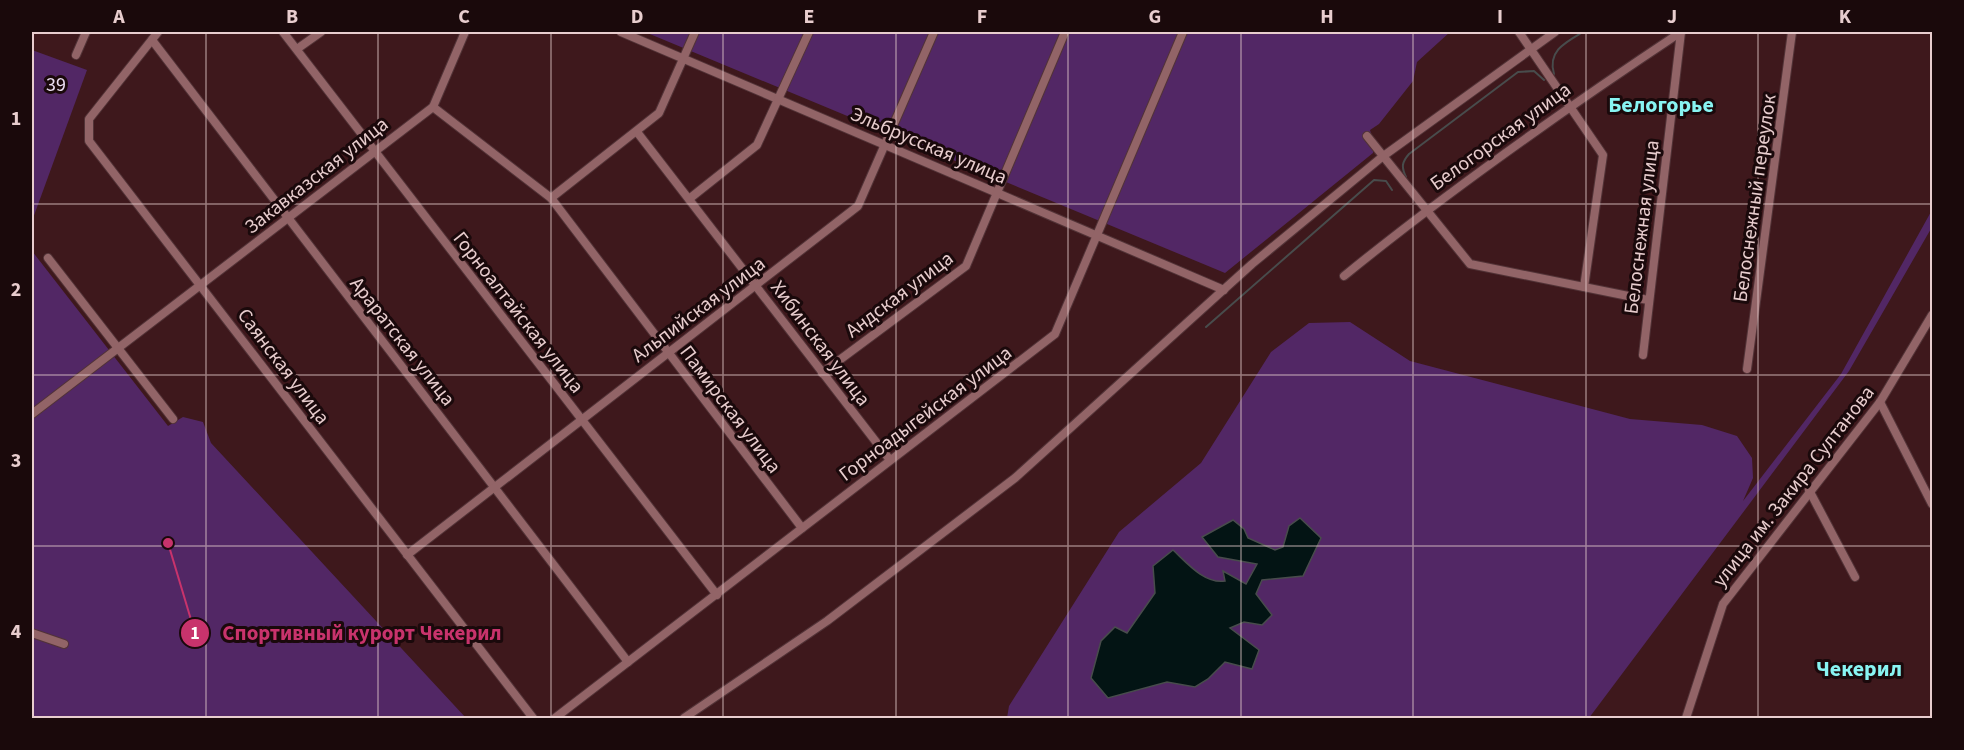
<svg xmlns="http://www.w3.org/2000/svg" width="1964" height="750" font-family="'Source Sans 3',sans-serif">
<rect width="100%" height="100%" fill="#3e181c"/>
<g fill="#522765">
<path d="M645,32H1450L1417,62L1413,81L1379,124L1370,130L1374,143L1373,153L1225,273Z"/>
<path d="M32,50L87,70L32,221Z"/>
<path d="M1932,210V227L1849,371L1589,718H1007L1009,706L1119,532L1201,463L1271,352L1309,323L1350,322L1410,361L1630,419L1702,425L1737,436L1752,458L1753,478L1743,501L1841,374Z"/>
<path d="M32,251L168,426L183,417L203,422L211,443L466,718H32Z"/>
</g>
<path fill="#031414" stroke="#484c4c" stroke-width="1.5" d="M1300,518L1321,538L1303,576L1262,580L1256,594L1272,615L1262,625L1244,622L1230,628L1259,650L1252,669L1225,662L1208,679L1195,687L1167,682L1108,698L1091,678L1101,641L1115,627L1127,633L1155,593L1153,566L1173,550C1186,562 1204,584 1225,581L1223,571L1246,584L1257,564L1218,557L1202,537L1233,520L1244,529L1248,538L1275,550L1283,547L1289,526Z"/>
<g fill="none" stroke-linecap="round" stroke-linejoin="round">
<g stroke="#484c4c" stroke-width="2">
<path d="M1554,74C1547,51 1566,42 1583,32"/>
<path d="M1406,177C1401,167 1402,162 1409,154L1518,72L1534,71L1544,80"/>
<path d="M1206,327L1374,180L1386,181L1392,190"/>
</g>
<defs>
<g id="street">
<path d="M158,32L89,119V141L533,718"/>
<path d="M283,32L717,595"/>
<path d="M621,32L1224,290"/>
<path d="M1519,32L1603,155L1584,287"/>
<path d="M152,40L628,662"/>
<path d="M297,49L321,32"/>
<path d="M76,55L86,32"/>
<path d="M433,107L551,198L802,528"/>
<path d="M637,132L890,460"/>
<path d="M1367,136L1470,264L1648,300"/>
<path d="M551,198L659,113L695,32"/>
<path d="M689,199L757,145L809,32"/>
<path d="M48,258L173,419"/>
<path d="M1344,276C1452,188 1565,109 1681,32"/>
<path d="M1643,355L1681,32"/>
<path d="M1747,369L1792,32"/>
<path d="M822,373L966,266L1065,32"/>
<path d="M1880,402L1932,504"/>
<path d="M32,414L433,107L465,32"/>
<path d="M1809,490L1855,577"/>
<path d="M407,555L858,206L934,32"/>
<path d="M32,633L64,644"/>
<path d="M555,718L1055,334L1183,32"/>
<path d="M684,718L827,621L1015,478L1252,264L1382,157L1555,32"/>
<path d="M1686,718L1723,604L1880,402L1932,315"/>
</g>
</defs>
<use href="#street" stroke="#523337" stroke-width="10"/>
<use href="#street" stroke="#926467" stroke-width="8"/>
</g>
<path fill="none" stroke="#e8cdce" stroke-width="1.5" stroke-opacity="0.55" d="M206,32V718M378,32V718M551,32V718M723,32V718M896,32V718M1068,32V718M1241,32V718M1413,32V718M1586,32V718M1758,32V718M32,204H1932M32,375H1932M32,546H1932"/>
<g text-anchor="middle" stroke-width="6" stroke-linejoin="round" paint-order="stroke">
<g font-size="20" fill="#ebdef2" stroke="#1a090b">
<text x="56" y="91">39</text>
</g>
<g font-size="20" fill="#e8cdce" stroke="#1a090b">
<text transform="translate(1500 136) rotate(-36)" y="7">Белогорская улица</text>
<text transform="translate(929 145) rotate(23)" y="7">Эльбрусская улица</text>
<text transform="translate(316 175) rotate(-38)" y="7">Закавказская улица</text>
<text transform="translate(1754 198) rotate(-82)" y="7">Белоснежный переулок</text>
<text transform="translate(1641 227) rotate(-83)" y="7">Белоснежная улица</text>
<text transform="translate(899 294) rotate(-37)" y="7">Андская улица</text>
<text transform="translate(698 309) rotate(-37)" y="7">Альпийская улица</text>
<text transform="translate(519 312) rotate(52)" y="7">Горноалтайская улица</text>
<text transform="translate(403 341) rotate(52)" y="7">Араратская улица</text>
<text transform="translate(821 343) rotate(53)" y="7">Хибинская улица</text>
<text transform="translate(284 366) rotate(53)" y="7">Саянская улица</text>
<text transform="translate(731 409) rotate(53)" y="7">Памирская улица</text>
<text transform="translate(925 413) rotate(-37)" y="7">Горноадыгейская улица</text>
<text transform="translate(1793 486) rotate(-52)" y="7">улица им. Закира Султанова</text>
</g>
<g font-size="22" font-weight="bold" fill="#88f4f2" stroke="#1a090b">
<text x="1661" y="112">Белогорье</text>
<text x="1859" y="676">Чекерил</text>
</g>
</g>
<path fill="none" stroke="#c8336c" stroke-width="2" d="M168 543L195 633"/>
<g fill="#c8336c" stroke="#1a090b" stroke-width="2">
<circle cx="168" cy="543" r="6"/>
<circle cx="195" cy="633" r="15"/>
</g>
<g font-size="18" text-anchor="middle" font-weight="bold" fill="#fff">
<text x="195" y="639">1</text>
</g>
<g font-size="21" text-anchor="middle" font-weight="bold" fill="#c8336c" stroke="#1a090b" stroke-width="6" stroke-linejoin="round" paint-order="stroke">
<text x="362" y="640">Спортивный курорт Чекерил</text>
</g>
<rect width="1964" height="750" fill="none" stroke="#1a090b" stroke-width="66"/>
<rect x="33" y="33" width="1898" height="684" fill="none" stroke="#e8cdce" stroke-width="2"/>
<g font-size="20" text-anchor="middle" font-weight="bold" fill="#e8cdce">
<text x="119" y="23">A</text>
<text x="292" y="23">B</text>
<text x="464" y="23">C</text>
<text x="637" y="23">D</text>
<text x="809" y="23">E</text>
<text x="982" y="23">F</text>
<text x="1155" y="23">G</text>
<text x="1327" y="23">H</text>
<text x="1500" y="23">I</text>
<text x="1672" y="23">J</text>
<text x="1845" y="23">K</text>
<text x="16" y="125">1</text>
<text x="16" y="296">2</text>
<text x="16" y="467">3</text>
<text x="16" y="638">4</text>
</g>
</svg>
